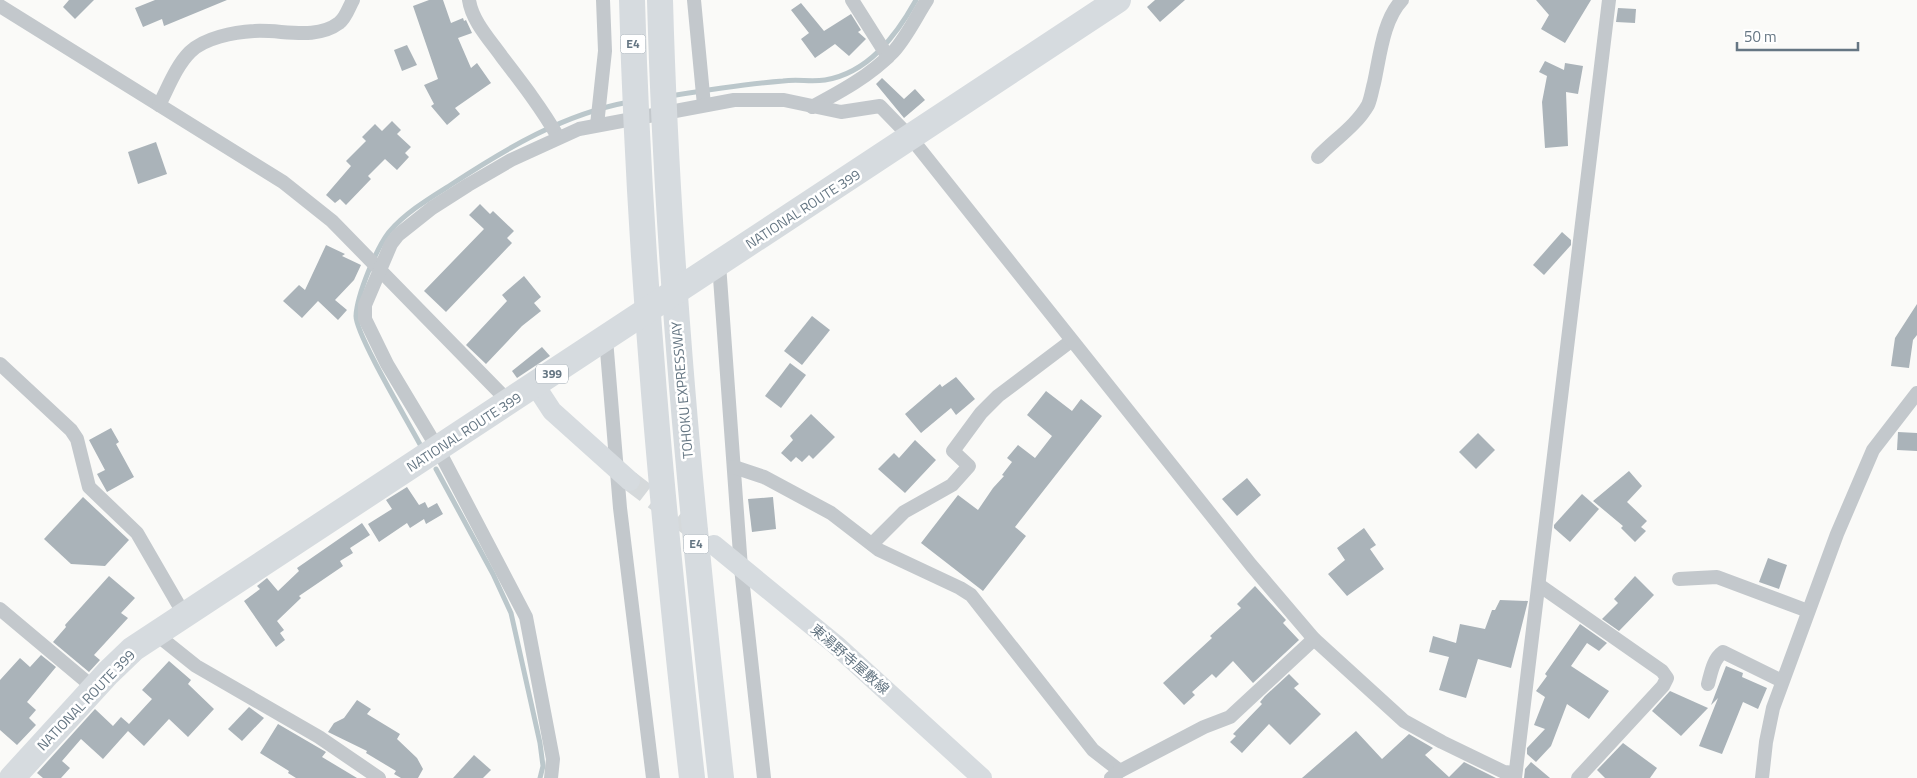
<svg xmlns="http://www.w3.org/2000/svg" width="1917" height="778" font-family="'Titillium Web','Noto Sans JP',sans-serif">
<rect width="100%" height="100%" fill="#fafaf8"/>
<g fill="none" stroke-linecap="round" stroke-linejoin="round">
<g stroke="#bbc7cb" stroke-width="5">
<path d="M670,96C707,90 745,84 783,81C797,79 811,82 825,80C868,73 896,36 916,0"/>
<path d="M422,448C410,425 356,335 356,316C357,295 376,249 389,232C406,212 430,198 452,184C507,148 564,114 629,102"/>
<path d="M436,469L493,574L511,613L540,743L543,766L540,778"/>
</g>
</g>
<g fill="#aab3b9">
<path d="M69,0H94L75,19L63,7Z"/>
<path d="M155,0H227L164,26L162,19L143,27L135,8Z"/>
<path d="M429,0H443L451,23L463,18L464,21L466,20L472,33L458,38L471,68L477,63L491,83L455,108L460,114L447,125L431,106L434,104L424,85L438,79L413,6Z"/>
<path d="M1155,0H1185L1160,22L1147,7Z"/>
<path d="M1536,0H1591L1565,43L1541,29L1549,15Z"/>
<path d="M801,3L824,31L851,14L861,30L858,32L866,39L849,56L835,44L815,58L801,39L809,33L791,10Z"/>
<path d="M1618,8L1636,9L1635,23L1616,22Z"/>
<path d="M407,45L417,65L402,71L394,50Z"/>
<path d="M1545,61L1564,70L1565,63L1583,66L1578,94L1566,92L1568,146L1545,148L1542,102L1547,76L1539,72Z"/>
<path d="M882,78L904,99L915,89L925,100L904,118L876,84Z"/>
<path d="M392,121L401,130L397,134L411,147L405,153L409,157L397,170L385,159L368,176L371,179L346,205L340,199L335,203L326,195L351,166L346,161L366,141L362,137L375,124L382,131Z"/>
<path d="M156,142L167,174L138,184L128,152Z"/>
<path d="M480,204L490,214L493,211L514,231L507,238L512,243L446,312L424,291L484,229L469,215Z"/>
<path d="M1562,232L1571,240V245L1544,275L1533,265Z"/>
<path d="M326,245L345,254L342,256L361,265L354,280L335,300L347,310L338,320L318,301L302,318L283,301L299,285L305,290Z"/>
<path d="M524,276L541,297L534,303L541,311L522,326L486,364L466,345L507,301L502,295Z"/>
<path d="M1917,304V335L1913,340L1909,368L1891,366L1895,338Z"/>
<path d="M812,316L830,330L802,365L784,351Z"/>
<path d="M542,347L550,356L517,378L512,371Z"/>
<path d="M790,363L806,375L781,408L765,396Z"/>
<path d="M956,377L975,399L956,415L951,408L921,433L905,414L940,384L942,387Z"/>
<path d="M1046,391L1072,411L1081,399L1102,416L1015,527L1026,536L983,591L921,543L958,495L978,510L993,488L1004,476L1002,475L1012,462L1007,458L1018,445L1035,458L1052,436L1027,415Z"/>
<path d="M811,414L835,437L813,459L809,455L802,462L796,457L791,462L781,453L793,440L790,436Z"/>
<path d="M111,428L119,442L116,444L134,477L107,492L97,474L105,470L89,440Z"/>
<path d="M1898,432L1917,433V451L1897,450Z"/>
<path d="M1478,433L1495,450L1476,469L1459,452Z"/>
<path d="M915,440L936,460L905,493L878,469L894,453L899,458Z"/>
<path d="M1629,471L1642,486L1627,502L1647,521L1641,527L1646,531L1635,542L1621,528L1623,526L1593,501Z"/>
<path d="M1247,478L1261,495L1237,516L1222,499Z"/>
<path d="M407,487L419,505L425,502L428,508L437,503L443,514L426,524L424,519L410,528L407,523L379,542L368,524L392,509L386,500Z"/>
<path d="M1582,494L1599,509L1570,542L1554,528V525Z"/>
<path d="M83,497L129,540L105,566L71,564L44,539Z"/>
<path d="M773,497L776,529L752,532L748,499Z"/>
<path d="M362,523L370,535L350,548L353,553L340,561L343,566L299,596L301,598L277,621L284,630L280,633L285,640L276,647L244,601L260,589L257,586L267,578L278,591L299,571L297,568Z"/>
<path d="M1364,528L1376,545L1370,549L1384,569L1347,596L1328,574L1345,560L1337,548Z"/>
<path d="M1768,558L1787,565L1779,589L1759,582Z"/>
<path d="M109,576L135,598L121,613L128,618L94,655L100,660L89,672L53,642L66,627L65,625Z"/>
<path d="M1635,576L1654,595L1619,631L1602,619L1618,603L1614,599Z"/>
<path d="M1255,586L1286,620L1283,623L1299,640L1253,683L1233,661L1216,678L1212,674L1192,692L1195,695L1184,705L1163,683L1212,638L1210,636L1241,608L1237,604Z"/>
<path d="M1500,600L1528,601L1511,668L1478,659L1466,698L1439,690L1449,657L1429,652L1433,636L1456,643L1460,624L1485,629L1492,610H1495Z"/>
<path d="M1580,624L1607,643L1599,651L1587,643L1571,666L1609,691L1589,719L1567,704L1551,746L1536,762L1527,754V748L1545,729L1534,725L1545,697L1536,691L1547,676L1545,674Z"/>
<path d="M41,655L56,667L27,702L36,710L29,718L36,725L17,745L0,730V680L20,658L30,667Z"/>
<path d="M169,661L191,680L188,684L214,709L188,737L169,719L144,746L128,731L103,759L81,739L62,761L70,768L61,778H43L37,773L95,709L113,726L121,717L129,724L152,699L142,690Z"/>
<path d="M1726,666L1743,673L1742,677L1767,688L1758,709L1743,702L1722,754L1699,746L1718,698L1711,705Z"/>
<path d="M1289,674L1299,684L1294,688L1321,714L1290,745L1269,724L1242,753L1230,742L1236,736L1233,734L1262,704L1260,702L1265,696Z"/>
<path d="M1670,691L1708,708L1681,736L1652,711Z"/>
<path d="M357,700L371,709L367,714L400,734L397,739L417,758L423,769L418,778H401L394,774L396,771L366,753L367,751L328,732L334,723L344,718Z"/>
<path d="M249,707L264,718L242,741L228,729Z"/>
<path d="M278,724L326,752L322,757L357,778H296L288,773L289,771L260,753Z"/>
<path d="M1356,731L1382,759L1409,734L1433,748L1425,755L1449,777L1464,762L1496,778H1302Z"/>
<path d="M1623,743L1657,768L1650,778H1605L1597,770Z"/>
<path d="M474,755L491,770L483,778H453Z"/>
<path d="M1531,762L1550,778H1524L1525,769Z"/>
</g>
<g fill="none" stroke-linecap="round" stroke-linejoin="round">
<path stroke="#d5d9db" stroke-width="20" stroke-dasharray="20 10" stroke-linecap="butt" d="M630,481L702,536"/>
<g stroke="#c3c8cc" stroke-width="14">
<path d="M469,0C472,21 490,40 502,57C522,83 542,109 558,137"/>
<path d="M694,0L704,105"/>
<path d="M852,0L888,57"/>
<path d="M0,6L283,182L332,221L509,402"/>
<path d="M159,105C168,88 176,66 190,52C204,38 234,32 254,31C281,29 315,41 339,23C346,18 349,7 353,0"/>
<path d="M812,107C840,92 870,76 893,52C906,38 916,17 927,0"/>
<path d="M597,125L605,51L603,0"/>
<path d="M1318,157C1334,140 1356,126 1368,105C1371,98 1372,90 1374,83C1380,56 1383,20 1402,0"/>
<path d="M719,264L741,568L764,778"/>
<path d="M606,339L620,508L653,778"/>
<path d="M0,364L71,430L77,439L89,487L137,533L185,616"/>
<path d="M734,467L764,477L831,513L879,550L960,588L971,595L1093,750L1120,771"/>
<path d="M872,544L904,512L952,485L969,466L953,451L981,413L998,396L1071,341"/>
<path d="M1679,579L1717,577L1808,611"/>
<path d="M1539,585L1662,671L1667,678L1663,686L1578,778"/>
<path d="M0,609L94,688"/>
<path d="M156,634L196,666L319,737L379,778"/>
<path d="M1708,684C1711,673 1713,659 1723,652L1782,681"/>
<path d="M551,778L553,759L526,617L438,449L387,364L365,319V305L391,244L398,235L432,208L468,185L511,160L579,129L734,100H784L841,112L880,106L911,138L1251,565L1314,639L1404,721L1442,742L1504,772L1515,773"/>
<path d="M1111,778L1120,771L1204,727L1230,717L1314,639"/>
<path d="M1515,778L1609,0"/>
<path d="M1762,778L1766,742L1773,708L1837,534L1873,450L1917,393"/>
</g>
<g stroke="#d6dbdf" stroke-width="20">
<path d="M535,385L552,411L630,481"/>
<path d="M714,545L836,645L982,778"/>
</g>
<g stroke="#d6dbdf" stroke-width="26">
<path d="M632,0C639,260 663,520 692,778"/>
<path d="M660,0C667,260 692,519 721,778"/>
<path d="M12,778L108,673L133,649L1118,0"/>
</g>
</g>
<g text-anchor="middle" stroke-width="5" stroke-linejoin="round" paint-order="stroke">
<g fill="#fff" stroke="#939fa8" stroke-width="1">
<rect x="620.5" y="34.5" width="25" height="19" rx="4"/>
<rect x="536" y="364.5" width="32" height="19" rx="4"/>
<rect x="683.5" y="534.5" width="25" height="19" rx="4"/>
</g>
<g font-size="12" font-weight="bold" fill="#657683">
<text x="633" y="48">E4</text>
<text x="552" y="378">399</text>
<text x="696" y="548">E4</text>
</g>
<g font-size="14" fill="#657683" stroke="#fff">
<text transform="translate(803 209) rotate(-33)" y="5">NATIONAL ROUTE 399</text>
<text transform="translate(682 390) rotate(-95)" y="5">TOHOKU EXPRESSWAY</text>
<text transform="translate(464 432) rotate(-33)" y="5">NATIONAL ROUTE 399</text>
<text transform="translate(850 659) rotate(41)" y="5">東湯野寺屋敷線</text>
<text transform="translate(86 700) rotate(-46)" y="5">NATIONAL ROUTE 399</text>
</g>
</g>
<path d="M1737 42v8h121v-8" fill="none" stroke="#657683" stroke-width="2.5"/>
<text x="1744" y="42" font-size="15" fill="#657683" stroke="#ffffff" stroke-width="4" paint-order="stroke">50 m</text>
</svg>
